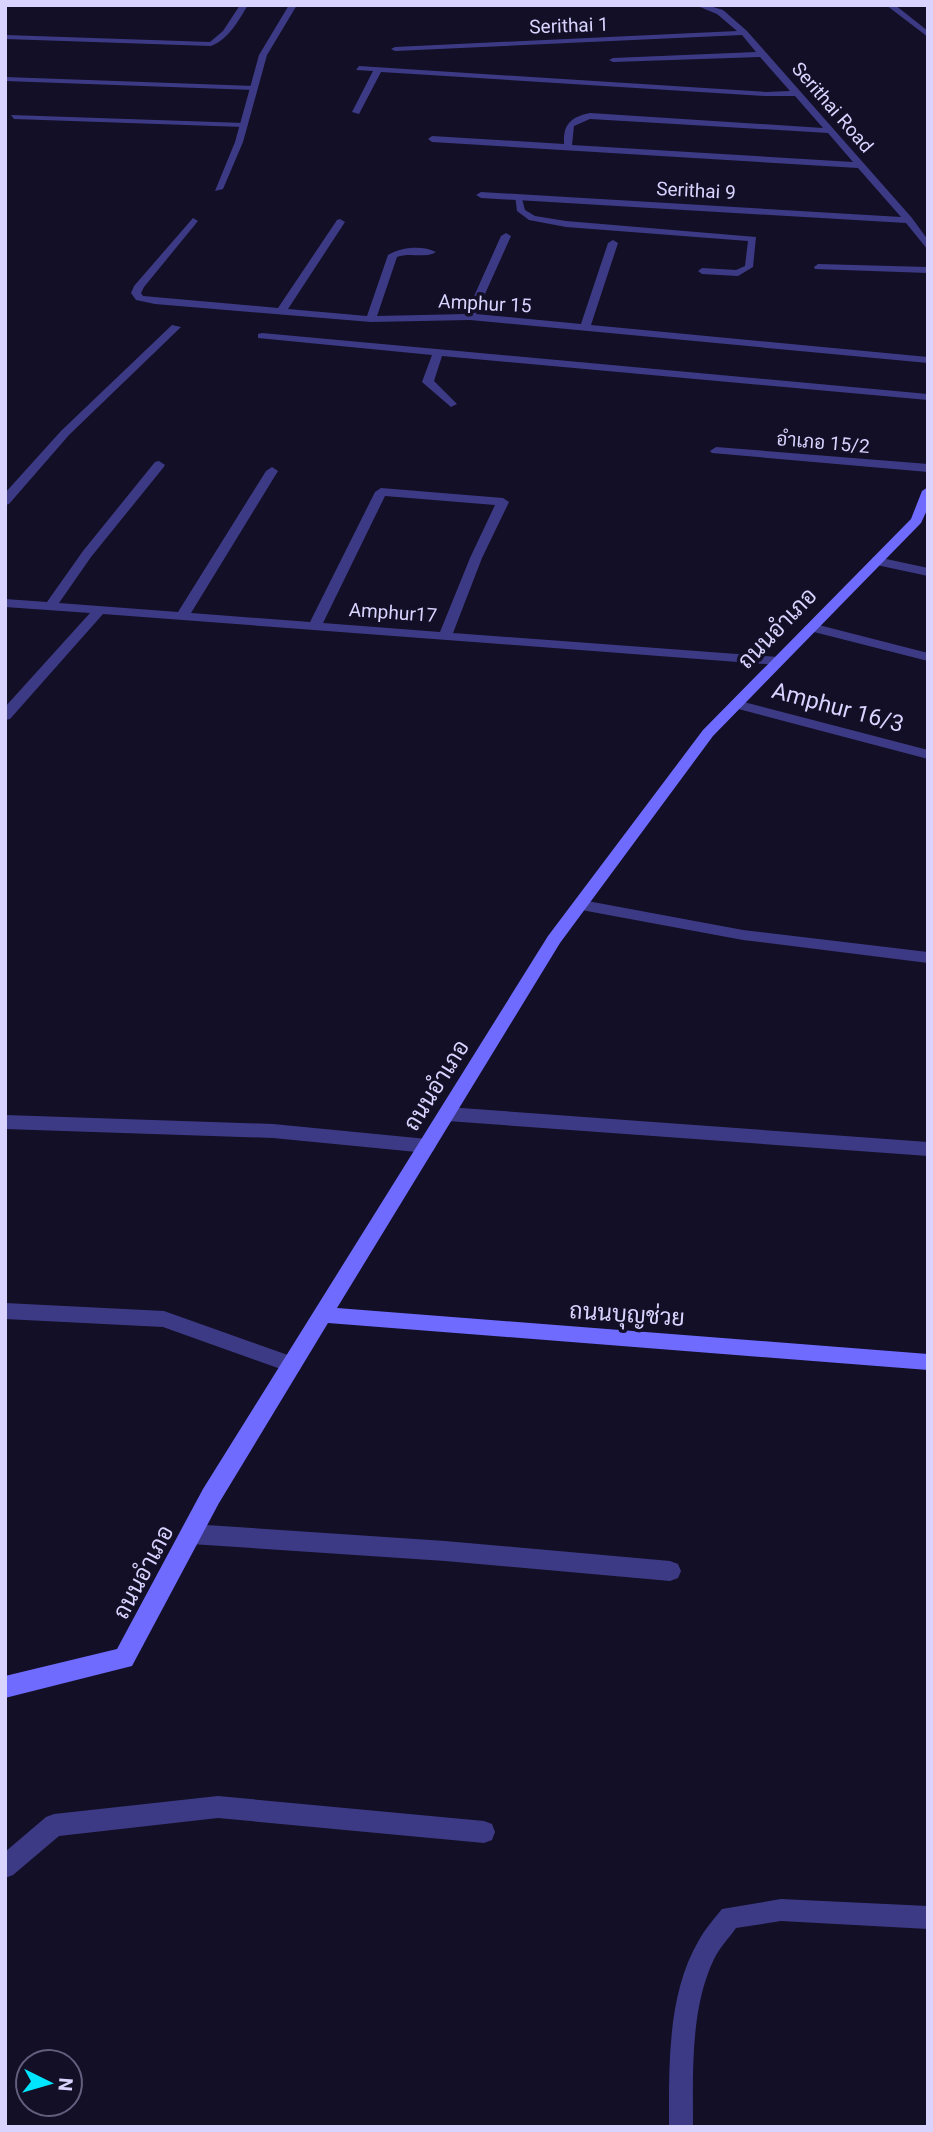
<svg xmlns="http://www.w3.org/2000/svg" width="933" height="2132" font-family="Roboto,Sarabun,sans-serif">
<rect width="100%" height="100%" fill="#130f26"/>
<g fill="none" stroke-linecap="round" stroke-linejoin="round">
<g fill="#3d3a85" fill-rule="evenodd">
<path d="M5,77L254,86L258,88L254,90L5,81Z"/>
<path d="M11,115L244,123L248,125L244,127L14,119Z"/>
<path d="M515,195H521L525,210L535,216L566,221L756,237L753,267L738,276L702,274L698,271L702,268L736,270L745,266L748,241L566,227L529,220L517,211Z"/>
<path d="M818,264L928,267V273L815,269L814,267Z"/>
<path d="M218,1796L484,1821L492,1824L495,1832L492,1840L484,1843L218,1818L59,1836L13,1875L5,1878V1852L46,1817L54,1814Z"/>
<path d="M781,1899L928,1906V1929L781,1921L736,1928C729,1938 720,1947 714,1959C690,2009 693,2073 693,2127H669C669,2066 667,1994 699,1940C705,1929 714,1919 722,1909Z"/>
</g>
<g fill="#3d3a85" fill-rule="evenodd">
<path d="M240,5H248C238,21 229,39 211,46L5,39V35L210,42L223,31Z"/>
<path d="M289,5H297L267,55L243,142L223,189L215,191L235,142L259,55Z"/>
<path d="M695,5H707L723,10L747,31L912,218L928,240V250L906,223L481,198L476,195L481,192L901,217L858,168L432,142L428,139L432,136L564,144C563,124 571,117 590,113L823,128L795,96H766L381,72L359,114L352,112L373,71L356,70L359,66L766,92L790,91L760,57L613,62L609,60L613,58L756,52L742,35L395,51L391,49L395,47L737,31L717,14ZM590,119L828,133L853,162L572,145L574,126Z"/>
<path d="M886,5H895L928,31V37Z"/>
<path d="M193,218L198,221L144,287L141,293L143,296L278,308L337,220L340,219L345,222L288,309L367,316L388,255C400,247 423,245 436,252C425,259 410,252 397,257L377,316L466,314L501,236L506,233L511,236L476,314L581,324L608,243L613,240L618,243L591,325L928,357V363L470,320L371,322L155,304L136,300L131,293L134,286Z"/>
<path d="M172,325L181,327L69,435L9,504L5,505V493L61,431Z"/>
<path d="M262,333L928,394V400L442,356L434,381L457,404L451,407L422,382L432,355L258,338V334Z"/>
<path d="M716,447L928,464V472L712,453L710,451Z"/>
<path d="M159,461L165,465L163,468L91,557L59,603L178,612L266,471L272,467L278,471L191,613L310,622L375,492L381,488L503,498L509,502L482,558L453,633L778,657L785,661L778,665L103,614L10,719L5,720V707L90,613L5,607V599L47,602L83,551L155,462ZM385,496L495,505L470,558L440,632L323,623Z"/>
<path d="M877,557L928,568V576L872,564V558Z"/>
<path d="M811,623L928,653V661L806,630L804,627Z"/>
<path d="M736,700L928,750V759L731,707V701Z"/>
<path d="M582,900L743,930L928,952V963L743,940L576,909L574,905L576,901Z"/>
<path d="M447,1107L928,1142V1156L447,1121L441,1119L438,1114L441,1109Z"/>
<path d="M5,1115L273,1124L427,1139L433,1141L436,1146L433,1151L427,1153L273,1138L5,1129Z"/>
<path d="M5,1303L164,1311L299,1359L302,1365L299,1371L292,1373L163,1327L5,1319Z"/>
<path d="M191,1524L445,1541L670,1561L678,1564L681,1571L678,1578L670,1581L445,1561L191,1544L183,1541L180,1534L183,1527Z"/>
</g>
<path fill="#6f6bff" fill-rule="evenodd" d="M928,487V508L921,523L713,736L560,943L337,1308L928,1354V1370L328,1323L219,1503L132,1666L5,1698V1676L117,1649L203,1489L548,936L703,730L911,519L922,491Z"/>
</g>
<g text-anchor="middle" stroke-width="7" stroke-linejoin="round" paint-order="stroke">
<g font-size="19" fill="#d9d4ff" stroke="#130f26">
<text transform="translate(569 25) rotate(-2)" y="7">Serithai 1</text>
<text transform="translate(833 107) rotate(49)" y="7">Serithai Road</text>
<text transform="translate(696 190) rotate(3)" y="7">Serithai 9</text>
<text transform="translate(485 303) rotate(3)" y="7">Amphur 15</text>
<text transform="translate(823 442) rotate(5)" y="7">อำเภอ 15/2</text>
<text transform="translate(393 612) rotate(4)" y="7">Amphur17</text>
</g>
<g font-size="23" fill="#d9d4ff" stroke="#130f26">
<text transform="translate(777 628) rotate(-46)" y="8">ถนนอำเภอ</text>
<text transform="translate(838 707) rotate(15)" y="8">Amphur 16/3</text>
<text transform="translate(436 1085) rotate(-58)" y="8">ถนนอำเภอ</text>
<text transform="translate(627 1314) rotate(4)" y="8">ถนนบุญช่วย</text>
<text transform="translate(143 1572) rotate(-62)" y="8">ถนนอำเภอ</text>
</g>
</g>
<rect width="933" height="2132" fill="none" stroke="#d9d4ff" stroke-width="14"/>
<g transform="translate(49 2083) rotate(95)"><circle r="33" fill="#130f26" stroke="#625e7d" stroke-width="2"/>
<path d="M0-5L12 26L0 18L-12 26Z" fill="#00e5ff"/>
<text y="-10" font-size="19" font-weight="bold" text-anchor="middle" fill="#d9d4ff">N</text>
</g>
</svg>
